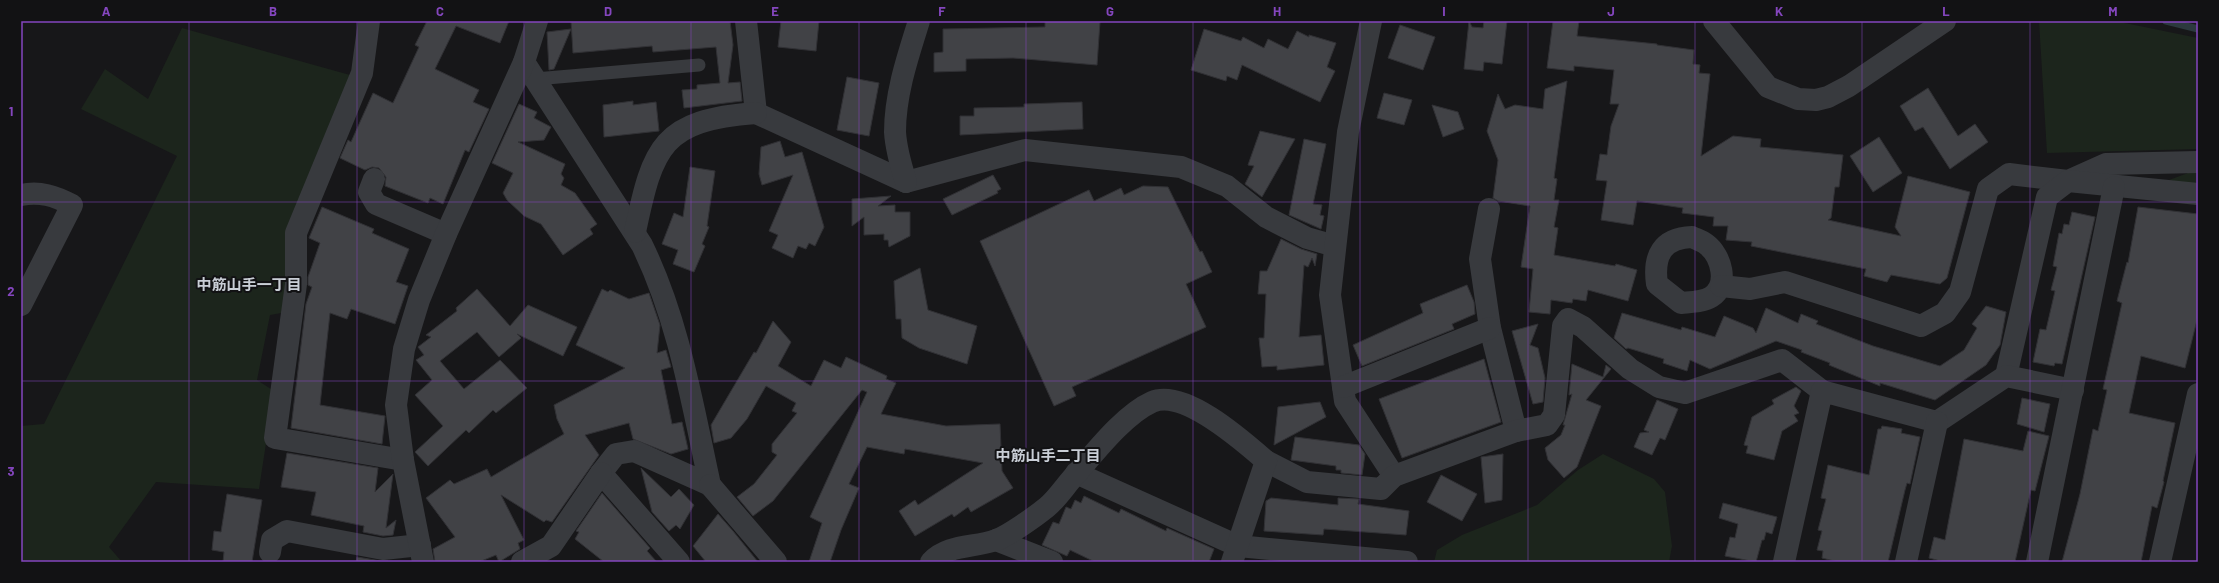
<svg xmlns="http://www.w3.org/2000/svg" width="2219" height="583" font-family="Barlow,'Noto Sans JP',sans-serif">
<rect width="100%" height="100%" fill="#171719"/>
<g fill="#1c251c">
<path d="M2039,21H2115L2198,38V149L2047,153Z"/>
<path d="M182,28L350,75L285,242L287,312L270,315L257,380L274,391L259,489L156,482L109,547L122,562H21V426L44,424L177,156L81,109L105,69L148,99Z"/>
<path d="M2188,173H2198V186L2169,180Z"/>
<path d="M1603,454L1654,479L1665,492L1672,546L1669,562H1434L1437,550L1462,535L1537,505L1578,470Z"/>
</g>
<g fill="none" stroke-linecap="round" stroke-linejoin="round">
<path stroke="#2c393e" stroke-width="7" d="M2166,21L2198,29"/>
</g>
<g fill="#414246" stroke="#313135">
<path d="M427,21H509L500,43L456,26L435,69L479,90L473,102L489,109L469,152L465,150L443,204L430,198L428,203L385,186L386,177L379,168L372,167L365,170L340,158L348,140L351,142L373,93L393,103L419,47L415,45Z"/>
<path d="M571,21H730L733,45L728,83L740,82L742,101L684,108L682,90L697,89V85L720,83L716,47L653,52L652,46L573,53Z"/>
<path d="M781,21H819L816,51L778,47Z"/>
<path d="M1045,21L1100,22L1097,65L1013,58L966,59V71L934,72V53L943,52V29L1045,27Z"/>
<path d="M1469,21L1472,27L1483,28L1484,21H1507L1502,64L1484,62L1483,71L1464,69Z"/>
<path d="M1553,21H1579L1577,36L1657,44V45L1694,50L1693,64L1700,65L1699,73L1710,74L1701,156L1733,136L1761,139L1760,147L1843,155L1839,187H1835L1831,218L1828,220L1901,236L1895,227L1908,176L1970,192L1947,278L1940,284L1891,275L1887,282L1864,276L1866,269L1751,246L1752,242L1726,240L1728,226H1713L1714,217L1682,213L1683,208L1637,201L1633,225L1601,220L1607,181L1596,180L1600,154L1607,155L1611,126L1619,104H1610L1614,70L1574,66V71L1547,68Z"/>
<path d="M1400,25L1435,37L1423,70L1388,58Z"/>
<path d="M571,29L554,69L549,70L547,32Z"/>
<path d="M1204,29L1241,41L1243,37L1264,48L1268,39L1288,49L1297,31L1309,37V35L1336,43L1327,67L1335,71L1320,102L1242,65L1237,80L1227,76L1226,81L1191,70Z"/>
<path d="M847,77L879,83L869,136L837,130Z"/>
<path d="M1567,81L1554,178L1557,179L1554,200H1559L1554,227L1558,228L1554,255L1615,266L1616,264L1637,270L1628,301L1588,290L1586,301L1573,299L1572,303L1551,300L1550,314L1529,312L1533,269L1521,267L1530,206L1498,201L1493,198L1498,160L1487,131L1498,94L1505,109L1515,105L1543,109L1545,89Z"/>
<path d="M1928,88L1958,136L1975,124L1988,142L1950,169L1923,127L1915,131L1900,106Z"/>
<path d="M1384,93L1412,100L1404,125L1377,118Z"/>
<path d="M633,101V105L656,102L659,131L604,137L603,105Z"/>
<path d="M1082,102L1083,129L960,135V116H974V108L1024,107V104Z"/>
<path d="M519,104L537,112L534,118L551,127L544,140L518,142L565,164L561,174L564,178L561,185L575,193L597,224L590,229L593,234L563,255L541,224L524,216L507,200L503,193L513,173L492,163Z"/>
<path d="M1432,105L1458,112L1464,129L1443,137Z"/>
<path d="M1260,131L1295,139L1262,197L1245,184L1254,166L1248,165Z"/>
<path d="M1879,137L1902,173L1873,192L1850,156Z"/>
<path d="M1304,139L1326,144L1313,204L1322,205L1320,215L1324,216L1321,229L1289,215Z"/>
<path d="M780,141L785,157L802,152L824,227L815,246L809,243L806,249L798,246L793,258L772,248L778,235L769,231L793,175L762,185L759,174L761,147Z"/>
<path d="M690,167L715,171L707,226L709,227L702,244L705,246L694,272L673,264L678,250L662,244L674,213L683,217Z"/>
<path d="M993,175L1001,189L997,191L998,193L952,215L943,199Z"/>
<path d="M1143,186L1168,187L1200,252L1202,251L1212,272L1186,284L1206,327L1072,387L1076,396L1054,406L980,241L1089,190L1094,201L1121,188L1124,195Z"/>
<path d="M891,196L878,206L895,205V212H910V236L889,247L888,240H884V234L864,235V217L852,226V199Z"/>
<path d="M322,207L374,229L372,233L409,249L396,282L408,286L395,324L351,309L347,319L330,313L320,405L385,416L382,444L291,428L306,304L312,287L308,285V277L320,243L309,238Z"/>
<path d="M2138,207L2198,214V316L2185,368L2141,356L2129,413L2175,423L2163,481L2164,482L2157,508L2152,506L2141,562H2062L2080,494L2093,429L2098,431L2107,390L2103,389L2122,303L2117,301L2127,262L2128,263Z"/>
<path d="M2072,212L2095,217L2062,364L2055,363L2054,366L2033,362L2040,329L2046,330L2055,291L2051,290L2057,267L2053,266L2059,233L2062,234L2064,224L2069,225Z"/>
<path d="M1281,239L1301,249L1317,254L1315,266L1312,258L1308,267L1304,265L1299,337L1321,335L1324,365L1277,370V366L1262,367L1259,338H1264L1266,294H1258L1260,271H1267Z"/>
<path d="M920,268L928,310L977,326L967,364L919,348L902,338L901,319H896L894,281Z"/>
<path d="M1467,285L1474,302L1475,314L1452,324L1454,329L1362,366L1353,345L1423,313L1420,304Z"/>
<path d="M477,289L510,326L528,305L577,327L563,356L517,334L521,338L499,357L477,332L440,361L464,389L500,360L527,388L496,413L493,410L469,433L466,430L428,466L415,452L443,426L415,395L432,380L416,360L424,355L418,347L431,337L426,335L457,311L456,308Z"/>
<path d="M602,289L608,292L610,290L629,299L649,293L660,325L657,353L666,350L671,367L661,370L672,424L682,422L688,449L671,454L633,439L629,423L585,435L599,455L552,522L546,520L544,522L501,495L524,540L518,543L520,549L499,562L496,555L479,562H435L433,549L455,537L426,498L450,480L454,484L487,469L491,477L564,434L557,419L554,405L625,368L576,345Z"/>
<path d="M1986,306L2006,312L2000,345L1986,365L1935,400L1880,383V386L1829,365L1830,363L1801,352L1802,350L1776,341L1710,369L1690,360L1687,371L1663,363L1664,359L1628,348L1626,349L1614,338L1622,313L1681,330L1682,327L1715,337L1724,316L1753,328L1756,333L1766,308L1798,323L1801,314L1818,321L1816,324L1873,346L1940,366L1964,350L1977,328L1972,324Z"/>
<path d="M773,321L791,342L778,366L811,386L824,360L841,368L846,357L887,376L886,379L896,383L881,414L946,426L1000,424L1002,471L1013,488L971,512L968,507L954,517L952,514L915,536L899,511L915,500L918,505L983,463L905,449L904,454L867,447L849,484L859,488L841,530L830,562H809L822,523L810,517L867,392L862,390L773,501L753,516L737,497L754,484L777,455L772,452V444L797,413L792,411L796,403L766,386L747,419L731,438L714,443L711,425L754,352L756,353Z"/>
<path d="M1538,324L1530,345L1538,348L1545,378L1543,402L1533,404L1512,331Z"/>
<path d="M1484,359L1501,422L1402,458L1379,399Z"/>
<path d="M1572,364L1603,377L1606,365L1611,369L1586,400L1601,406L1577,467L1564,478L1548,460L1545,448L1561,435L1565,425H1563L1572,394L1569,395Z"/>
<path d="M1796,387L1801,391L1794,406L1799,413L1794,415L1798,421L1782,431L1774,460L1746,453L1748,446L1744,445L1752,417L1774,404L1772,400Z"/>
<path d="M2022,398L2050,404L2044,432L2017,424Z"/>
<path d="M1657,400L1678,409L1665,440L1660,438L1652,455L1634,447L1640,433L1649,432L1644,430Z"/>
<path d="M1320,402L1326,417L1274,445L1278,407Z"/>
<path d="M1882,426L1902,429L1901,433L1920,437L1910,484L1907,483L1905,490L1888,562H1838L1822,558L1823,551L1817,550L1822,531L1818,530L1826,499L1821,498L1828,465L1869,475L1878,429H1881Z"/>
<path d="M2028,431L2049,436L2035,491L2031,490L2015,562H1944L1929,558L1934,537L1945,540L1964,439L2023,451Z"/>
<path d="M1295,437L1359,445L1365,454L1362,475L1341,473V470H1336V466L1291,460Z"/>
<path d="M287,453L378,468L375,492L393,474L386,528L396,520L393,535L383,536L363,532L364,526L311,515L316,492L281,487Z"/>
<path d="M1503,454L1502,500L1485,503L1481,457Z"/>
<path d="M641,468L671,497L679,489L694,505L680,529L676,525L669,531L652,512Z"/>
<path d="M1441,475L1477,494L1462,521L1427,502Z"/>
<path d="M602,493L650,548L647,551L657,562H604L575,539L579,532L576,531Z"/>
<path d="M227,494L262,500L252,562H223L224,552L212,550L214,531L221,532Z"/>
<path d="M1084,496L1119,513L1121,509L1166,531L1167,528L1214,549L1209,562H1095L1070,550L1067,556L1042,545L1053,522L1059,524L1066,507L1071,509L1075,500L1081,503Z"/>
<path d="M1271,498L1338,505V498L1359,499L1358,504L1409,511L1406,535L1324,529L1323,535L1264,531L1266,501Z"/>
<path d="M1723,503L1777,517L1772,534L1766,532L1764,540H1762L1756,562L1725,556L1730,537L1735,538L1738,524L1719,518Z"/>
<path d="M718,514L733,531L758,562H706L693,546Z"/>
<path d="M357,557L381,561H388V562H356Z"/>
</g>
<g fill="none" stroke-linecap="round" stroke-linejoin="round">
<path stroke="#383a3e" stroke-width="13" d="M535,79L699,65"/>
<g stroke="#383a3e" stroke-width="22">
<path d="M369,21L362,73L296,233V284L275,438L403,460"/>
<path d="M746,21L756,113L906,182L1025,150L1181,167L1227,186L1266,217L1307,238L1335,246"/>
<path d="M1371,21L1348,132L1330,295L1345,401L1394,476"/>
<path d="M524,62L642,245C679,321 692,403 710,485L634,451L616,454L601,473L679,562"/>
<path d="M374,179L369,192L376,204L446,234"/>
<path d="M906,182C901,166 896,149 895,132C895,94 908,56 919,21"/>
<path d="M21,195C40,191 55,196 72,205L21,305"/>
<path d="M1489,209L1480,259L1490,328L1516,431"/>
<path d="M635,232C653,146 662,120 756,113"/>
<path d="M1692,237C1696,239 1702,241 1706,244C1721,255 1730,285 1711,297C1703,302 1691,302 1681,303L1657,284C1653,256 1662,238 1692,237Z"/>
<path d="M1721,286L1750,289L1785,282L1921,326L1945,313L1960,292L1988,189L2009,174L2068,181L2106,164L2198,162"/>
<path d="M2006,376L2047,197L2068,181L2198,194"/>
<path d="M1343,387L1490,328"/>
<path d="M1266,461L1307,482L1381,489L1394,476L1516,431L1547,425L1554,415L1563,326L1568,319L1583,327L1630,369L1659,387L1685,393L1782,360L1822,391"/>
<path d="M1076,473L1238,546L1407,562"/>
<path d="M710,485L776,562"/>
<path d="M996,540L1052,562"/>
<path d="M270,552L272,540L287,531L383,549L420,545"/>
<path d="M423,562L403,460L396,405L404,349L419,300L446,234L524,62L537,21"/>
<path d="M522,562L551,546L601,473"/>
<path d="M931,562C948,544 974,548 996,540C1008,536 1036,516 1047,507C1058,498 1067,483 1077,473C1096,451 1125,414 1152,402C1184,388 1243,441 1266,461L1232,562"/>
<path d="M1784,562L1822,391L1937,422L2006,376L2073,390"/>
<path d="M1906,562L1937,422"/>
<path d="M2037,562L2114,187"/>
<path d="M2160,562L2198,394"/>
</g>
<path stroke="#383a3e" stroke-width="22" d="M1714,21L1768,87L1798,99L1816,100L1828,97L1849,86L1945,21"/>
</g>
<path fill="none" stroke="#8446be" stroke-width="1" stroke-opacity="0.55" d="M189,21V562M357,21V562M524,21V562M691,21V562M859,21V562M1026,21V562M1193,21V562M1360,21V562M1528,21V562M1695,21V562M1862,21V562M2030,21V562M21,202H2198M21,381H2198"/>
<g text-anchor="middle" stroke-width="4" stroke-linejoin="round" paint-order="stroke">
<g font-size="15" font-weight="bold" fill="#c9ced6" stroke="#121214">
<text x="249" y="290">中筋山手一丁目</text>
<text x="1048" y="461">中筋山手二丁目</text>
</g>
</g>
<rect width="2219" height="583" fill="none" stroke="#121214" stroke-width="44"/>
<rect x="22" y="22" width="2175" height="539" fill="none" stroke="#8446be" stroke-width="1.5"/>
<g font-size="13" text-anchor="middle" font-weight="bold" fill="#8446be">
<text x="106" y="16">A</text>
<text x="273" y="16">B</text>
<text x="440" y="16">C</text>
<text x="608" y="16">D</text>
<text x="775" y="16">E</text>
<text x="942" y="16">F</text>
<text x="1110" y="16">G</text>
<text x="1277" y="16">H</text>
<text x="1444" y="16">I</text>
<text x="1611" y="16">J</text>
<text x="1779" y="16">K</text>
<text x="1946" y="16">L</text>
<text x="2113" y="16">M</text>
<text x="11" y="116">1</text>
<text x="11" y="296">2</text>
<text x="11" y="476">3</text>
</g>
</svg>
